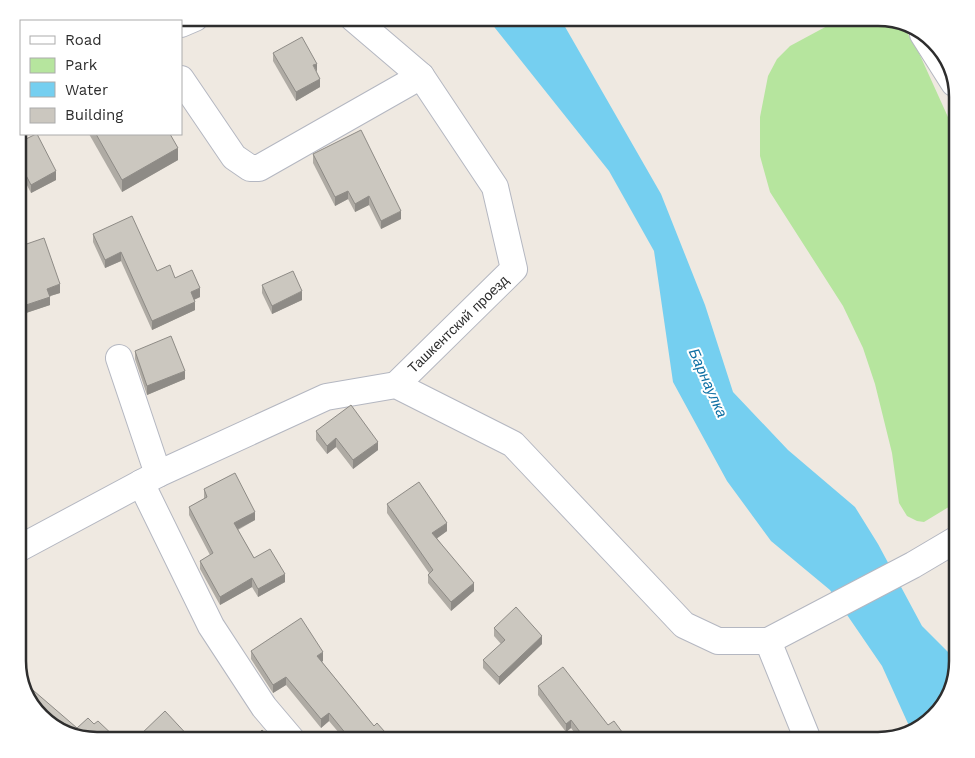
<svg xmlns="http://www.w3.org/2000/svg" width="975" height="758" font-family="'Work Sans',sans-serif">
<rect width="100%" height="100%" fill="#efe9e1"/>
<path fill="#b6e59e" d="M842,18H878L903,28L914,42L957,137V502L924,522L917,521L907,516L899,503L892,453L875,384L863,348L843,306L770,192L760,156V117L768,76L777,59L790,46Z"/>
<path fill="#75cff0" d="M489,18H560L661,194L705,305L733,392L788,450L855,507L878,544L922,626L957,661C947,688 940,726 907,734L910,728L882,666L830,590L771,541L727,481L673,382L654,251L609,171L495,28Z"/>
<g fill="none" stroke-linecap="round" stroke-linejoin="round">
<defs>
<g id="minor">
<path d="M149,18L150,21"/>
<path d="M353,18L421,76L495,187L514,269L396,385"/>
<path d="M181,24L195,18"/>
<path d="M923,34L954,83"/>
<path d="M181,79L234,157L250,168H259L421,76"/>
<path d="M119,358L158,474"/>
<path d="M141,483L211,626L264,707L292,740"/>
<path d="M18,549L158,474L326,397L396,385L513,444L684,625L718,641H768L913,565L957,539"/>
<path d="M768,641L808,740"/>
</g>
</defs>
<use href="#minor" stroke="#b4b7c1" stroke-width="28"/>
<use href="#minor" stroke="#fff" stroke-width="26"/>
</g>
<g fill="#afaba4">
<path d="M273,53L320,87L296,101L273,61Z"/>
<path d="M89,134H170L178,160L122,192Z"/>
<path d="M18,143L56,180L31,193L18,168Z"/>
<path d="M313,154L401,219L381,229L369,205L355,212L348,199L335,206L313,163Z"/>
<path d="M93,234L157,271L175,278L200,297L194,300L195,310L152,330L121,261L105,268L93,242Z"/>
<path d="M18,247L60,293L50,296V305L26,313L18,289Z"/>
<path d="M262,285L302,300L272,314L262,293Z"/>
<path d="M135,351L185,379L147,395L135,359Z"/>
<path d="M316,431L378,450L353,469L336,447L327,454L316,440Z"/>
<path d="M204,489L255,520L238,530L254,558L285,582L258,597L252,587L220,605L200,569V561L210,555L189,515V507L204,499Z"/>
<path d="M387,504L447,531L437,538L474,591L451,611L428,583V575L429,573L387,513Z"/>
<path d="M494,628L542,644L499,685L483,668V660L501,644L494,636Z"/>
<path d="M251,651L323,661L322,662L374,726L392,740H345L329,721L321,728L286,685L273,693L251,659Z"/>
<path d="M538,686L608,725L628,740H580L571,728L566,732L538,695Z"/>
</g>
<g fill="#8e8b86">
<path d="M317,64V72L313,65Z"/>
<path d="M320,79V87L296,101V92Z"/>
<path d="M178,148V160L122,192V180Z"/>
<path d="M56,171V180L31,193V185Z"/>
<path d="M348,191V199L335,206V197Z"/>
<path d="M369,196V205L355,212V204Z"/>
<path d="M401,211V219L381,229V221Z"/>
<path d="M121,252V261L105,268V260Z"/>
<path d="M60,284V293L47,297V289Z"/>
<path d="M200,288V297L191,301V292Z"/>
<path d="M302,291V300L272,314V306Z"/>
<path d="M50,297V305L26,313V305Z"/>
<path d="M195,302V310L152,330V321Z"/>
<path d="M185,371V379L147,395V386Z"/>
<path d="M336,438V447L327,454V446Z"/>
<path d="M378,442V450L353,469V460Z"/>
<path d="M255,512V520L234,531V523Z"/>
<path d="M447,523V531L432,542V533Z"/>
<path d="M285,574V582L258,597V589Z"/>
<path d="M252,578V587L220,605V597Z"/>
<path d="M474,583V591L451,611V602Z"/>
<path d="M542,636V644L499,685V677Z"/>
<path d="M323,652V661L317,664V656Z"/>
<path d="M286,677V685L273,693V685Z"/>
<path d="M329,713V721L321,728V719Z"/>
<path d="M571,720V728L566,732V724Z"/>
</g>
<g fill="#cbc7bf" stroke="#8e8b86">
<path d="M302,37L317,64L313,65L320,79L296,92L273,53Z"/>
<path d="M361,130L401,211L381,221L369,196L355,204L348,191L335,197L313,154Z"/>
<path d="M36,134H37L56,171L31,185L18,160V143Z"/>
<path d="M96,134H170L178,148L122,180Z"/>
<path d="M132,216L157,271L170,265L175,278L192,270L200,288L191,292L195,302L152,321L121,252L105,260L93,234Z"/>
<path d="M44,238L60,284L47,289L50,297L26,305L18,280V247Z"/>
<path d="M293,271L302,291L272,306L262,285Z"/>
<path d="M171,336L185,371L147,386L135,351Z"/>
<path d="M351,405L378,442L353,460L336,438L327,446L316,431Z"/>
<path d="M235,473L255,512L234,523L254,558L270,549L285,574L258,589L252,578L220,597L200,561L213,553L189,507L207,497L204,489Z"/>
<path d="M419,482L447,523L432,533L474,583L451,602L428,575L433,570L387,504Z"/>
<path d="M516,607L542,636L499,677L483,660L505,640L494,628Z"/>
<path d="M301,618L323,652L317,656L374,726L377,723L392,740H351L329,713L321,719L286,677L273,685L251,651Z"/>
<path d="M563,667L608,725L614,721L628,740H586L571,720L566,724L538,686Z"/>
<path d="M27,685L77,728L88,718L94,724L98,721L118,740H97L45,721Z"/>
<path d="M165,711L192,740H141L138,737Z"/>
<path d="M262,730L273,740H252Z"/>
</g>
<g text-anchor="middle" stroke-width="4" stroke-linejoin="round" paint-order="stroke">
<g font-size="14" fill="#2e2e2e" stroke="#fff">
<text transform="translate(458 324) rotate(-44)" y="5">Ташкентский проезд</text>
</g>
<g font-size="15" font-style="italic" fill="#0d6fa3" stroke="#fff">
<text transform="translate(708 383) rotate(66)" y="5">Барнаулка</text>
</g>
</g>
<path d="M0 0H975V758H0ZM97 26H878A71 71 0 0 1 949 97V661A71 71 0 0 1 878 732H97A71 71 0 0 1 26 661V97A71 71 0 0 1 97 26Z" fill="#fff" fill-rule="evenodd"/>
<path fill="none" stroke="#2e2e2e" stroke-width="2.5" d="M97 26H878A71 71 0 0 1 949 97V661A71 71 0 0 1 878 732H97A71 71 0 0 1 26 661V97A71 71 0 0 1 97 26Z"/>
<rect x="20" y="20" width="162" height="115" fill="#ffffff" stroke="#ababab"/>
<rect x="30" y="36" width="25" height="8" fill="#ffffff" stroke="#ababab"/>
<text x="65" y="45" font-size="15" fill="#2e2e2e">Road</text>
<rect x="30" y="58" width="25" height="15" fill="#b6e59e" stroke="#ababab"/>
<text x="65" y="70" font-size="15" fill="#2e2e2e">Park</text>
<rect x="30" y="82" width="25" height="15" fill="#75cff0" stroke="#ababab"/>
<text x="65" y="95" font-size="15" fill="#2e2e2e">Water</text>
<rect x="30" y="108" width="25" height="15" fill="#cbc7bf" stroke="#ababab"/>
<text x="65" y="120" font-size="15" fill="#2e2e2e">Building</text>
</svg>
